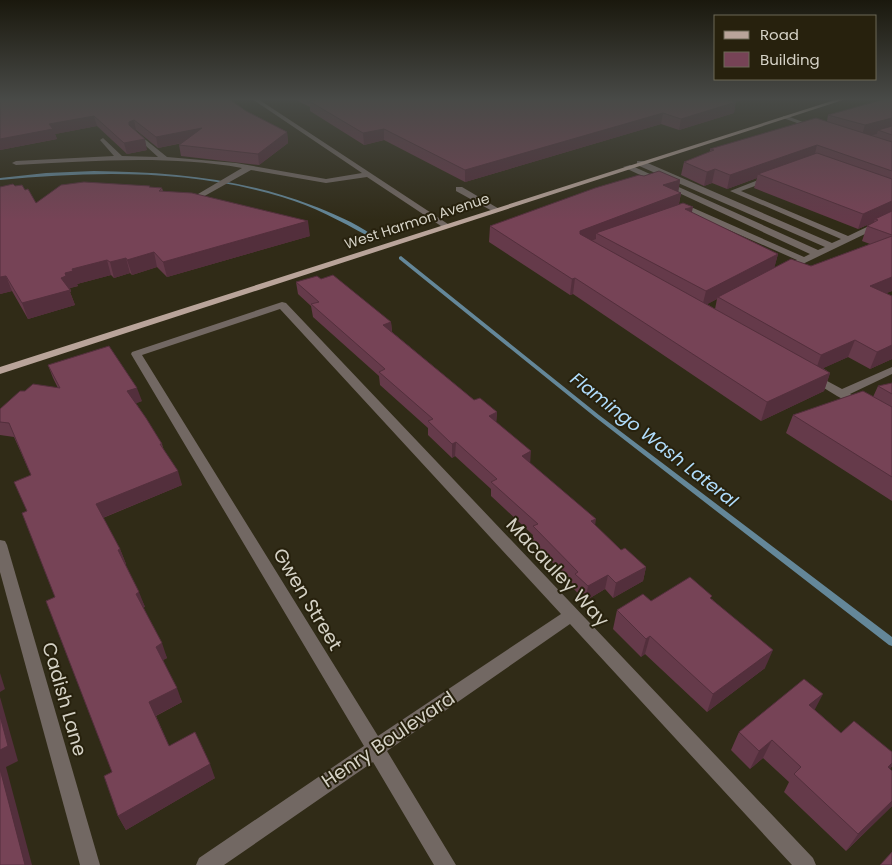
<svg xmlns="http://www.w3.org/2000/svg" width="892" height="865" font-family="Poppins,sans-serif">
<rect width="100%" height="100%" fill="#302b17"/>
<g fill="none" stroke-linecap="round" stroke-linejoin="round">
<g fill="#648799" fill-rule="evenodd">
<path d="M94,171C170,172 239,178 311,205C330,212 356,223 372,235L368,236C340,221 313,206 282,197C190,169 95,171 0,180V178L46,173Z"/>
<path d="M401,256L599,415L892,637V646L889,645L595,417L399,259V257Z"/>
</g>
<g fill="#726863" fill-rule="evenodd">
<path d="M252,99H258L451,226L444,228L367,177L326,183L251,170L201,198H198V194L242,168C168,155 91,161 16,165L12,163L16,161L114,156L100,140L103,138L122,156L158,157L134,135L133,134L136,132L167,157L236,163L326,179L362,173Z"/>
<path d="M783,116H787L819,128L814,129L783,118Z"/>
<path d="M637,161H643L832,243L841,239L730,191L771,175H774V179L741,191L848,236L892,215V221L784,273L779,270L781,268L797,260L688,212L677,215L673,213L685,207H691L804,257L810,254L623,167L630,165L818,250L825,247L637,165Z"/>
<path d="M456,187H462L501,210L494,212L456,191Z"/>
<path d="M282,302L286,303L813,858L816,865H792L570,624L387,751L456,865H434L373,762L224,865H196L199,858L364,746L131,354L132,352ZM280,309L561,614L378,736L142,355Z"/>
<path d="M892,367V374L850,394L867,405L861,409L837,396L806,377L808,375H816L842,389Z"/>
<path d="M0,540L5,541L7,545L100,865H80L0,572Z"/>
</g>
<path fill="#b9a49a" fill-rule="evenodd" d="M838,99H846L0,374V367Z"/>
</g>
<g fill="#653a4a" fill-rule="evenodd">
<path d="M0,99L246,111L287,132L288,143L259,165L181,156L179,145L183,143L158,148L136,130H135L147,150L127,154L97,126L55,134L57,139L0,150Z"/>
<path d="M297,99H746L735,102L734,113L679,130L661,124L465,182L384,140L364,145L310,111V107L298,101Z"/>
<path d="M892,99V291L886,293L892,296V359L870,369L848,357L823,368L830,373L824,391L761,421L573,294L570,295L489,242L490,226L644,176L680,180L678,192L681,193L679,204L692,213L778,254L774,268L811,266L870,244L862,241L867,226L874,223V222L858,229L754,188L757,178L727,189L712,183L704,186L681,175L684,162L710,152V149L827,121L828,115ZM717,299L715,309L707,304Z"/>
<path d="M15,186L25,190L36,203L151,187L162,188L163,191L310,236L167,277L157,267L132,275L130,273L114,278L111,275L77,284L78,286L70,288L71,292H70L75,305L28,319L12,291L0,294V187Z"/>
<path d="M321,279L391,322L392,332L474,400L497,412L496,422L530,463L621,550L646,567L643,581L613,598L605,589L585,601L573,588V584L532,541L533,535L491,496V489L455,456L452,458L428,435V428L380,385L379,376L313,317L311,306L298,294L296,282Z"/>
<path d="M48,365L142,401L136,403L162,444L164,451L182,485L103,518L120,549L126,564H125L145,607H143L167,658L163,660L182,702L156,716L169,746L215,778L126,830L118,816L112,772L27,511L31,475L14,437L0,435V409L25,391L58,388L53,378Z"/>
<path d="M892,383V501L786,433L793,415L873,397L878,386Z"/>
<path d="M712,599L765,668L707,712L645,654L641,657L613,629L617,610L651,601Z"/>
<path d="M815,710L841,733L892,766L890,769L892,806L846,851L784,792L789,782L763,758L750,769L731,750L739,732Z"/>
</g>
<g fill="#532f3c">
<path d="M719,99H746L717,108Z"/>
<path d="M736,102L734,113L679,130L681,119Z"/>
<path d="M663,113L661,124L465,182V170Z"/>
<path d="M94,116L97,126L55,134L57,139L0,150V139L49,124Z"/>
<path d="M892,118V130H878L877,134L861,138L865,125Z"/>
<path d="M134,120L136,130L132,132L129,125V122Z"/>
<path d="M202,128L204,138L158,148L156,137Z"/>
<path d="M384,129V140L364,145L363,133Z"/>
<path d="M287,132L288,143L259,165L258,154Z"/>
<path d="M145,139L147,150L127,154L124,143Z"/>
<path d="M817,145L814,158L758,174L757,178L727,189L730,175Z"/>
<path d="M715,169L712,183L704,186L707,172Z"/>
<path d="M680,180L678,194L681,193L678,207L596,233V239L578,246L580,231L663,185Z"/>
<path d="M892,201V213L875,219L874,222L858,229L863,214Z"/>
<path d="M693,207L690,221L685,209Z"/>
<path d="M308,221L310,236L167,277L163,262Z"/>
<path d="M154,252L157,267L132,275L127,260Z"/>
<path d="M778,254L774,269L718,297L717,299L702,307L706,291Z"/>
<path d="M126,258L130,273L114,278L110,262Z"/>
<path d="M107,260L111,275L77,284L78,286L70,288L71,292H70L75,305L28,319L22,303L61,278L65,273L72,269Z"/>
<path d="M6,276L12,291L0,294V277Z"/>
<path d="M892,277V291L864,302L870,286Z"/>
<path d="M575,278L573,294L570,295L572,279Z"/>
<path d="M391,322L392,335L383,325Z"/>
<path d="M855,340L848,357L815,372L821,355Z"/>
<path d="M892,345V359L870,369L877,352Z"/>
<path d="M830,373L824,391L761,421L767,402Z"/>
<path d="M137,388L142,401L132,405L127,391Z"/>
<path d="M497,412L496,426L489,416Z"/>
<path d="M456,442L455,456L452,458V444Z"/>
<path d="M531,451L530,465L522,456Z"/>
<path d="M178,471L182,485L102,518L96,504Z"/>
<path d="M596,519L594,533L591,521Z"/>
<path d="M120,549L126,564L123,565L118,550Z"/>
<path d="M646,567L643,581L613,598L616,583Z"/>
<path d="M608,575L605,589L585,601L588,586Z"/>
<path d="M139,592L145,607L142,608L136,594Z"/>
<path d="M650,636L645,654L641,657L646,639Z"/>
<path d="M162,643L167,658L161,661L156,647Z"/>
<path d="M773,650L765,668L707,712L713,694Z"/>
<path d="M0,673L5,689L0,692Z"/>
<path d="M177,688L182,702L155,716L149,702Z"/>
<path d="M823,694L813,713L809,705Z"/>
<path d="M0,697L18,761L6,767L32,865H25L0,769Z"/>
<path d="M772,740L763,758L750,769L759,751Z"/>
<path d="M892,763V766L886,775L888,767Z"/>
<path d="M210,764L215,778L126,830L118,816Z"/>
<path d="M892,801V806L846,851L858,834Z"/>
</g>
<g fill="#764356" stroke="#532f3c">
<path d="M0,99H229L246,111L287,132L258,154L179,145L202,128L156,137L134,120L129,122V125L145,139L124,143L94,116L49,124L53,129L0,139Z"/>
<path d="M313,99H724L736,102L681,119L663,113L465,170L384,129L363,133L309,101L315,100Z"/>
<path d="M885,99H892V118L865,125L828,115Z"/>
<path d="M816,118L892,142V171L817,145L730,175L715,169L707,172L684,162L714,150L710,149Z"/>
<path d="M892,126V135L878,130Z"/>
<path d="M817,153L892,179V201L863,214L758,174Z"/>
<path d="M659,171L680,180L663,185L681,193L580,231V234L830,373L767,402L575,278L572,279L490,226L595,188L639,175L644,176Z"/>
<path d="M84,182L150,186L149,187L162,188L159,191L192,193L308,221L163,262L154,252L127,260L126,258L110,262L107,260L72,269L73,271L65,273L66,276L61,278L70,290L22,303L6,276L0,277V187L13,184L15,186L22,185L25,190L28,189L36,203L61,185Z"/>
<path d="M683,203L693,207L685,209L778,254L706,291L596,233Z"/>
<path d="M892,211V235L867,226L878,220L875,219Z"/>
<path d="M892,236V277L870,286L892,296V345L877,352L855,340L821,355L718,297L791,259L811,266Z"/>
<path d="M333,275L391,322L383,325L474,400L480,398L497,412L489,416L531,451L522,456L596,519L591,521L621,550L625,548L646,567L616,583L608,575L588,586L575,574L578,572L533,526L538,524L491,482L497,479L456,442L452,444L428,421L433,419L379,372L385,369L311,304L319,302L296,282L317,276L321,279Z"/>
<path d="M109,346L137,388L127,391L146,418L162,444H160L178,471L96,504L120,549L118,550L139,592L136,594L162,643L156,647L177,688L149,702L169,746L195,732L210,764L118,816L104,776L112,772L46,601L55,597L22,513L27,511L14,482L31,475L9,423L0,422V409L20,391H25L33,384L60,388L48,365Z"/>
<path d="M892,383V394L878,386Z"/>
<path d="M863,391L892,407V477L793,415Z"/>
<path d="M690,577L712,596L710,598L773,650L713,694L650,636L646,639L617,610L643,594L651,601Z"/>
<path d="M804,679L823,694L809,705L841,733L854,721L892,752V763L888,767L892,771V801L858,834L794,774L801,767L772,740L759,751L739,732Z"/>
<path d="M0,716L8,746L0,750Z"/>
<path d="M0,769L25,865H0Z"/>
<path d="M892,852V865H880Z"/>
</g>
<linearGradient id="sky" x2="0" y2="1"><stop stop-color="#1a180d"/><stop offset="0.45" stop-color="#484a47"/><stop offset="1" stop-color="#484a47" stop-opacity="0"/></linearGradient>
<rect width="892" height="220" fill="url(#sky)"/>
<g text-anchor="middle" stroke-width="4" stroke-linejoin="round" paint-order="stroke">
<g font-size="14" fill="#d5d2c6" stroke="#27210d">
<text transform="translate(417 221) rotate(-18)" y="5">West Harmon Avenue</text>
</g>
<g font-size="18" font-style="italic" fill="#b0dcfb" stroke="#27210d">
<text transform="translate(654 440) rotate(38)" y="6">Flamingo Wash Lateral</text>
</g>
<g font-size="19" fill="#d5d2c6" stroke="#27210d">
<text transform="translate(558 572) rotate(47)" y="7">Macauley Way</text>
<text transform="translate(308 599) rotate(59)" y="7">Gwen Street</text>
<text transform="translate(65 699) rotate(74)" y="7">Cadish Lane</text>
<text transform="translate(388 739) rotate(-34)" y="7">Henry Boulevard</text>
</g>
</g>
<rect x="714" y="15" width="162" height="65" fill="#27210d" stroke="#6d6857"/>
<rect x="724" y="31" width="25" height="8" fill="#b9a49a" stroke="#6d6857"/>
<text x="760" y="40" font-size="15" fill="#d5d2c6">Road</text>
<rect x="724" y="52" width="25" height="15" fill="#764356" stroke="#6d6857"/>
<text x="760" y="65" font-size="15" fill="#d5d2c6">Building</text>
</svg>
